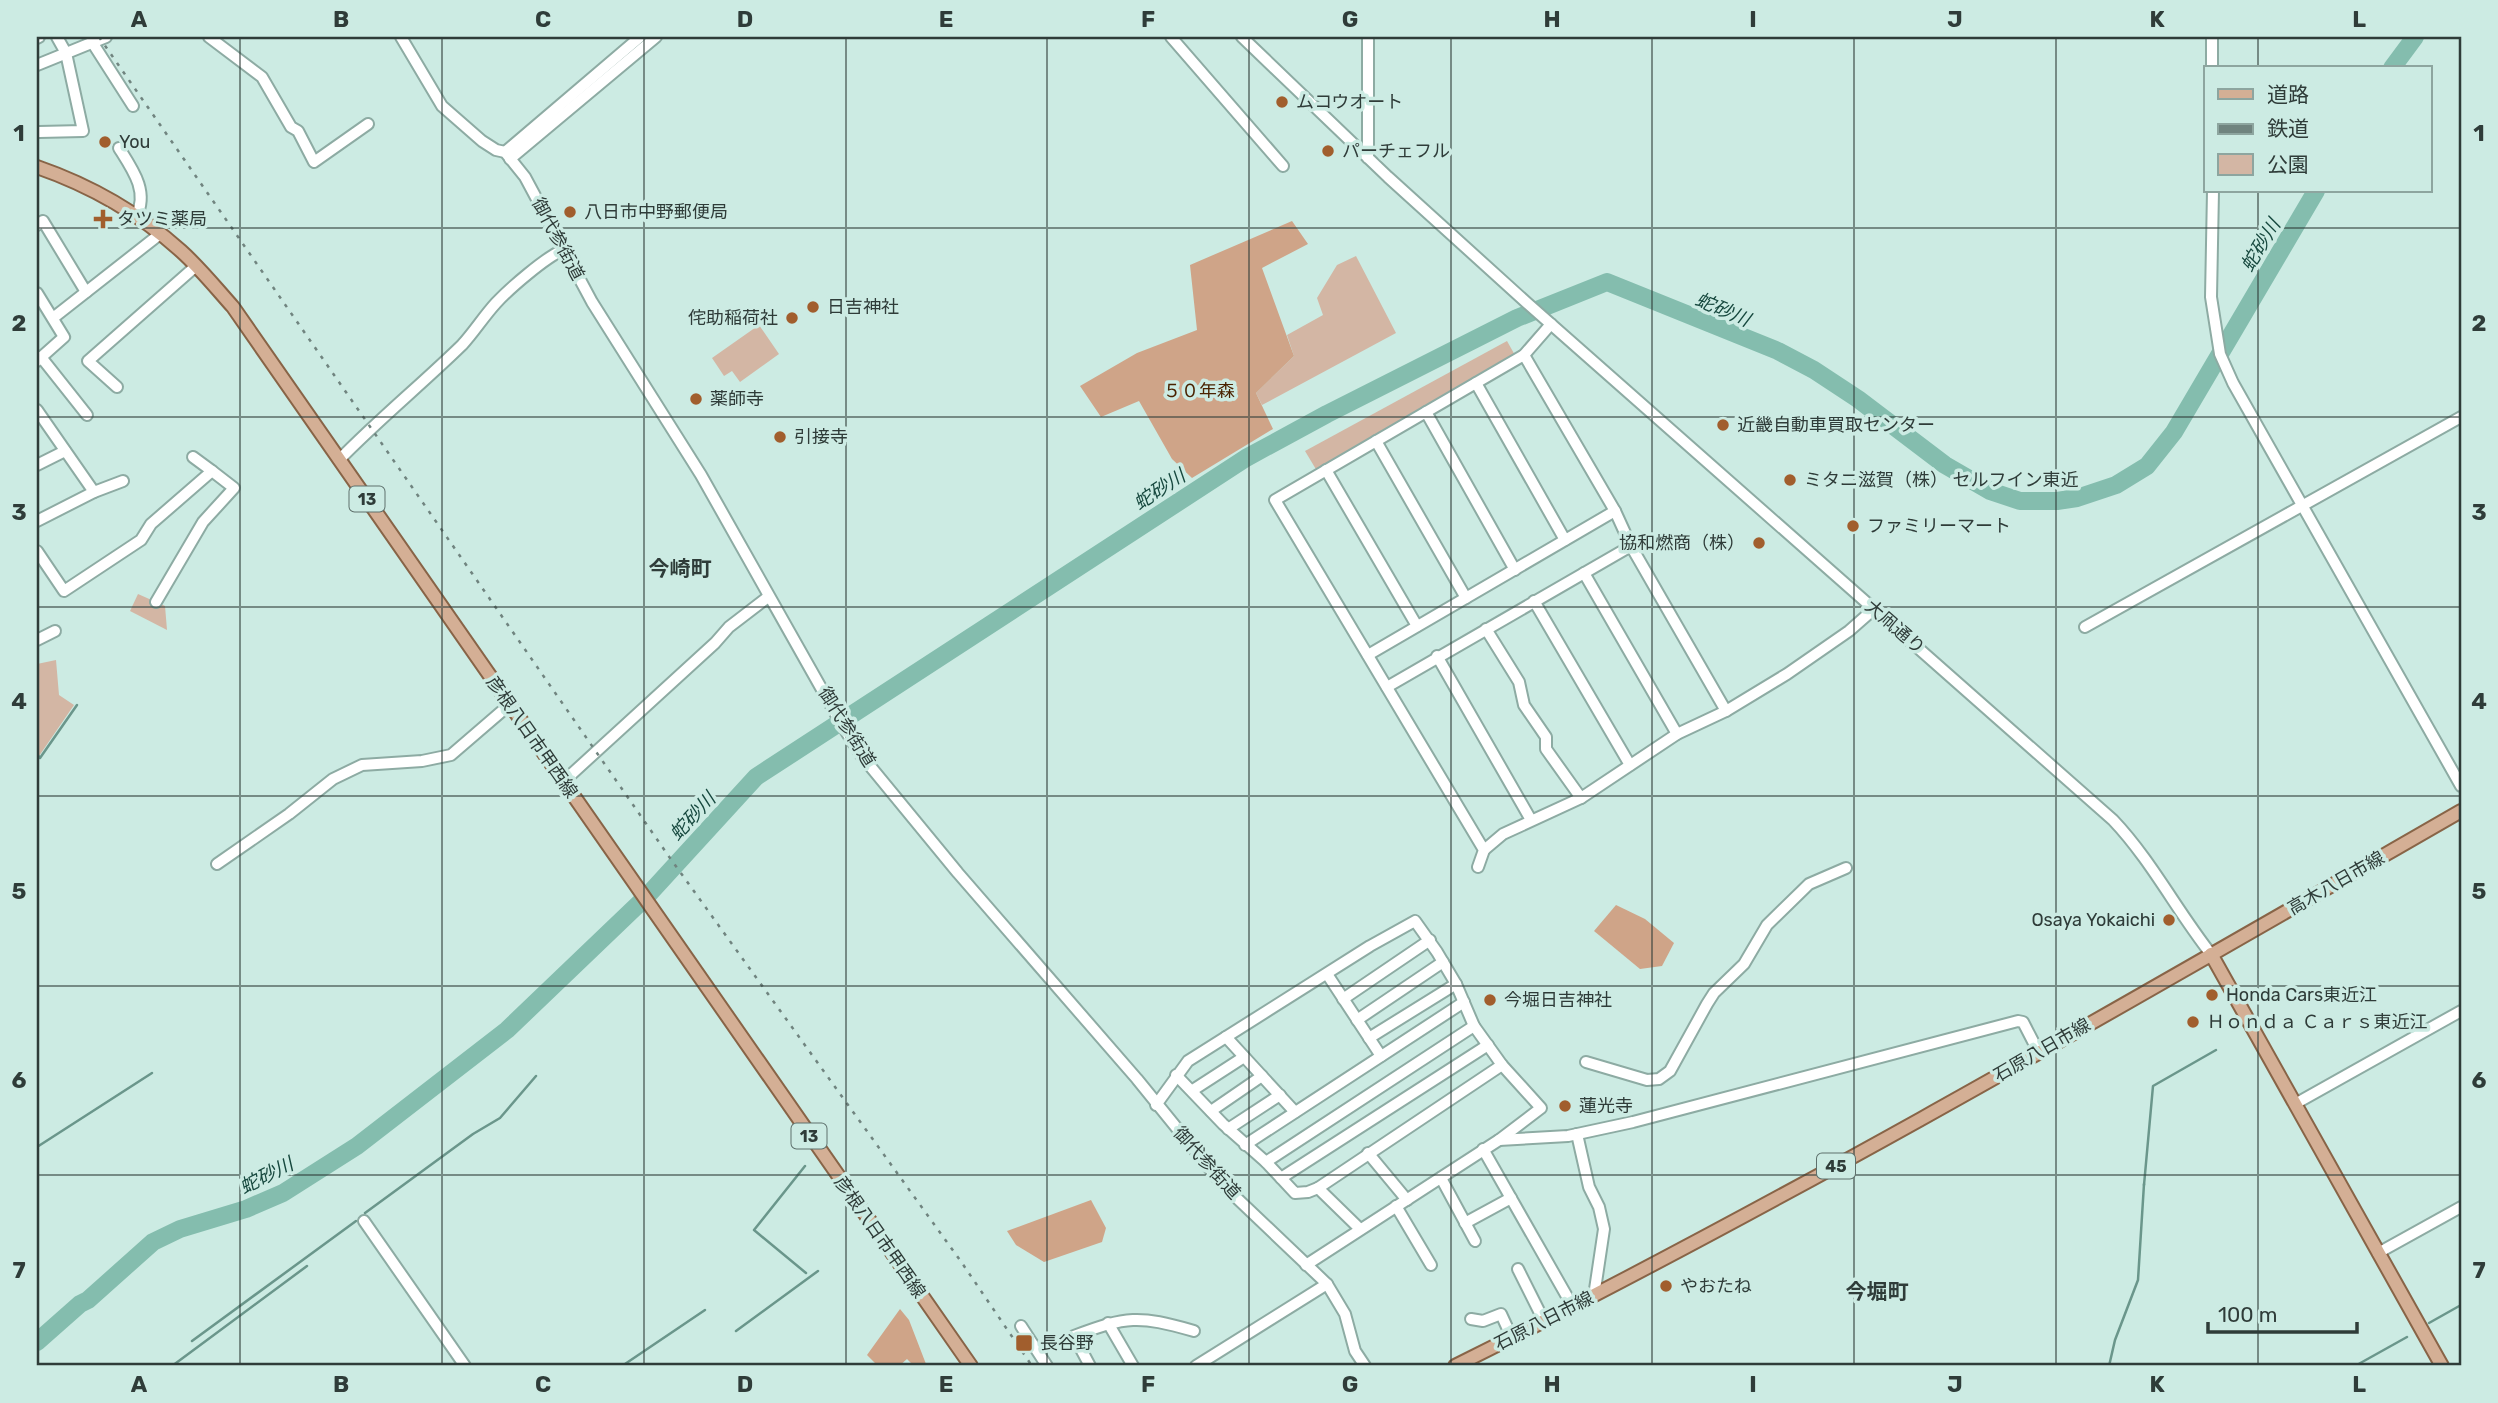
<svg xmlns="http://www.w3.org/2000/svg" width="2498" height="1403" font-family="Rubik,'Noto Sans JP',sans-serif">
<rect width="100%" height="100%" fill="#ccebe3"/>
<g fill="#d3b6a4">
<path d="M1356,256L1396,333L1262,405L1256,393L1294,356L1287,335L1323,315L1317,298L1337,265Z"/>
<path d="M759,325L779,354L740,382L732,371L724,376L712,358Z"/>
<path d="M1507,341L1516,357L1317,471L1305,451Z"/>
<path d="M138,594L165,606L167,630L130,611Z"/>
<path d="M56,660L59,695L74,705L39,756L37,664Z"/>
</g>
<g fill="#cfa488">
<path d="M1292,221L1308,244L1262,268L1294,356L1256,393L1273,429L1192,478L1172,459L1139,401L1101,417L1080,386L1137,353L1197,330L1190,265Z"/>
<path d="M1616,905L1645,919L1674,943L1662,966L1640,969L1594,931Z"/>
<path d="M1091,1200L1106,1228L1102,1242L1044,1262L1016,1245L1007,1231Z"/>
<path d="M900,1309L909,1320L926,1364L923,1366H914L907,1359L899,1366H878L867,1355Z"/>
</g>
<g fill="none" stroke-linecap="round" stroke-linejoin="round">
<g stroke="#6a968b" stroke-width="2.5">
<path d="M37,754L40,758L77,705"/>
<path d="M37,1147L152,1073"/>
<path d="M805,1166L754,1230L806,1273"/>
<path d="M2144,1185L2153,1086L2216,1050"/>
<path d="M365,1213L473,1134L500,1118L536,1076"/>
<path d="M2429,1323L2461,1305"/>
<path d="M736,1331L818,1271"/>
<path d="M192,1341L356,1221"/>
<path d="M172,1366L307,1266"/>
<path d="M622,1366L705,1310"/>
<path d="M2109,1366L2115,1340L2138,1280L2144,1184"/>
<path d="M2355,1366L2407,1337"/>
</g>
<g stroke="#84bdae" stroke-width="18">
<path d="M2392,68L2415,37"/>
<path d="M37,1342L80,1304L88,1300L153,1242L180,1229L246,1209L283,1193L357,1146L507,1030L648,895L756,777L1246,458L1327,414L1517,318L1607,282L1778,351L1814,370L1858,399L1945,465L1990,491L2020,501H2057L2077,498L2116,485L2147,466L2174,432L2316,191"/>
</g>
<defs>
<g id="minor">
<path d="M209,37L262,77L291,127L298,131L314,162L368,124"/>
<path d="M401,37L442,106L482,141L496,150L505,152L525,177L592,302L701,475L842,725L861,755L958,873L1137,1079L1223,1185L1327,1284L1345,1314L1355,1351L1365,1366"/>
<path d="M1171,37L1283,166"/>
<path d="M1242,37L1388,177L1527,303L2113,820C2151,860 2177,911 2211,954"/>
<path d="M2212,37V68"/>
<path d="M37,38L39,37"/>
<path d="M92,42L133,106"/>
<path d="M37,65L106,37"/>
<path d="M39,132L83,131L66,53L57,37"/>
<path d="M119,148C133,170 149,192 136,217"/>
<path d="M505,152L640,37"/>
<path d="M1368,158V37"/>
<path d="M510,159L656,37"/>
<path d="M2213,191L2211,297L2220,354L2233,383L2461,786"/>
<path d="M37,225L43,221L86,292"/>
<path d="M37,293L64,337L37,361"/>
<path d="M53,318L160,234"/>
<path d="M1524,355L1615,511L1631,546L1726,711"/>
<path d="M41,357L87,415"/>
<path d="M1476,383L1565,540"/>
<path d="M117,387L88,361L196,266"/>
<path d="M37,410L94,492"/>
<path d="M1426,412L1515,570"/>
<path d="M1376,441L1466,598"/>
<path d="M193,457L212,471"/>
<path d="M339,460C378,420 422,384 462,345C474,332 484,316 496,303C510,288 546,257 563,250"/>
<path d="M37,465L65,451"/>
<path d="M1326,470L1417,626"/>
<path d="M37,521L94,492L123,481"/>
<path d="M37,551L64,591L141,540L151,524L212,471L234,488L203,522L156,602"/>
<path d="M1584,573L1677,734"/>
<path d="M1534,601L1630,765"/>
<path d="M2085,627L2461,417"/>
<path d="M1486,629L1519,682L1524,705L1546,737V749L1581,798"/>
<path d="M37,640L55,631"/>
<path d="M1368,655L1615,511"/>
<path d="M1437,656L1531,820"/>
<path d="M1387,687L1631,546"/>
<path d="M564,781L715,643L729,627L768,597"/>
<path d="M1484,850L1503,834L1581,798L1677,734L1726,711L1787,674L1849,631L1874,609"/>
<path d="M217,864L289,814L333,779L362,765L422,761L451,755L509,705"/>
<path d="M1478,867L1484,850L1275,500L1524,355L1551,324"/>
<path d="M1327,974L1381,1056"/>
<path d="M1343,999L1430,940"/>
<path d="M1357,1020L1443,962"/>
<path d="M1226,1037L1295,1112"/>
<path d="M1369,1038L1456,984"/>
<path d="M1586,1062L1647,1080L1659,1079L1670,1071L1707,1004L1714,993L1744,964L1767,925L1809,884L1846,868"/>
<path d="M1176,1075L1223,1124L1266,1162L1295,1193L1308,1192L1318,1188L1360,1229"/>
<path d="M1193,1090L1244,1057"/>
<path d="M2295,1104L2461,1011"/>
<path d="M1156,1105L1188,1061L1370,946L1415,921L1437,952L1456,984L1474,1026L1502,1065L1541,1108L1499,1140L1306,1265"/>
<path d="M1211,1111L1262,1076"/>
<path d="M1228,1129L1280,1095"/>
<path d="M1577,1134L1589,1187L1599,1207L1604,1229L1594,1296"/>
<path d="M1499,1140L1568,1136L1633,1122L2018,1021L2023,1022L2039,1053"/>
<path d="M1245,1145L1464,1002"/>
<path d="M1483,1149L1573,1307"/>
<path d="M1368,1153L1407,1200"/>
<path d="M1266,1162L1474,1026"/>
<path d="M1281,1178L1488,1045"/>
<path d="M1441,1178L1475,1241"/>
<path d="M1318,1188L1502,1065"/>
<path d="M1396,1206L1431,1265"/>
<path d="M364,1221L465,1366"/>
<path d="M1465,1223L1511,1198"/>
<path d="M2378,1253L2461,1207"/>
<path d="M1518,1269L1544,1321"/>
<path d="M1471,1319L1483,1321L1501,1314L1512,1338"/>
<path d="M1108,1323L1133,1366"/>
<path d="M1021,1326L1047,1366"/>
<path d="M1090,1366L1074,1336C1127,1316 1138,1315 1194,1331"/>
<path d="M1196,1366L1327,1284"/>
</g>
<g id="major">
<path d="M37,167C89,185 140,214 181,251C200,268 216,288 233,307L971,1366"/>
<path d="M2211,954L2442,1366"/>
<path d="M1455,1366C1798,1195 2129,1002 2461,811"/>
</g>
</defs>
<use href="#minor" stroke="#8daba3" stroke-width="14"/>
<use href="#major" stroke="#886447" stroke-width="16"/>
<use href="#minor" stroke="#fff" stroke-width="10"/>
<use href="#major" stroke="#d4af95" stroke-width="12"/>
<path stroke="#70847f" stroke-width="2.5" stroke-dasharray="3.5 7" stroke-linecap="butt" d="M99,37L670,858L962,1263L1032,1366"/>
</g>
<path fill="none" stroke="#2f3c39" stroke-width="2" stroke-opacity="0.55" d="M240,37V1366M442,37V1366M644,37V1366M846,37V1366M1047,37V1366M1249,37V1366M1451,37V1366M1652,37V1366M1854,37V1366M2056,37V1366M2258,37V68M2258,191V1366M37,228H2461M37,417H2461M37,607H2461M37,796H2461M37,986H2461M37,1175H2461"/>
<g fill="#a15e2d" stroke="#ccebe3" stroke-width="2.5">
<circle cx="1282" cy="102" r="7"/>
<circle cx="105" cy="142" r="7"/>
<circle cx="1328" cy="151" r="7"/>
<circle cx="570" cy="212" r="7"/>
<path d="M99.5 208.5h7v7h7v7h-7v7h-7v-7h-7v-7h7z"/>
<circle cx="813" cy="307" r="7"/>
<circle cx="792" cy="318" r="7"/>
<circle cx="696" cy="399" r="7"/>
<circle cx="1723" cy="425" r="7"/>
<circle cx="780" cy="437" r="7"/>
<circle cx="1790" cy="480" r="7"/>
<circle cx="1853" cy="526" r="7"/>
<circle cx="1759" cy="543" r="7"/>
<circle cx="2169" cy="920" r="7"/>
<circle cx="2212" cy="995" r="7"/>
<circle cx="1490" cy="1000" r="7"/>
<circle cx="2193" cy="1022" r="7"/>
<circle cx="1565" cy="1106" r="7"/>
<circle cx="1666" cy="1286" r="7"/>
<rect x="1015" y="1334" width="18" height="18" rx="3.5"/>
</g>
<g text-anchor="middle" stroke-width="7" stroke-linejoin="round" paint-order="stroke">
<g fill="#ccebe3" stroke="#5e706c" stroke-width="2">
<rect x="349.5" y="486.5" width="35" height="25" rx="5"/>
<rect x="791.5" y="1123.5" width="35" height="25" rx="5"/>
<rect x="1817" y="1153.5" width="38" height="25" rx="5"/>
</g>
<g font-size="16" font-weight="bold" fill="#2f3c39">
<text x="367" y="505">13</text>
<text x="809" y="1142">13</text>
<text x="1836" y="1172">45</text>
</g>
<g font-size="18" fill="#2f3c39" stroke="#ccebe3" text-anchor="start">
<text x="1296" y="108">ムコウオート</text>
<text x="119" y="148">You</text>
<text x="1342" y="157">パーチェフル</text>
<text x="584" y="218">八日市中野郵便局</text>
<text x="117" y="225">タツミ薬局</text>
<text x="827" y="313">日吉神社</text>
<text x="778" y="324" text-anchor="end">侘助稲荷社</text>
<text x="710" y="405">薬師寺</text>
<text x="1737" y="431">近畿自動車買取センター</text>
<text x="794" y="443">引接寺</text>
<text x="1804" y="486">ミタニ滋賀（株） セルフイン東近</text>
<text x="1867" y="532">ファミリーマート</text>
<text x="1745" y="549" text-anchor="end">協和燃商（株）</text>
<text x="2155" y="926" text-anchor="end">Osaya Yokaichi</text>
<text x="2226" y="1001">Honda Cars東近江</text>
<text x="1504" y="1006">今堀日吉神社</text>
<text x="2207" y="1028">Ｈｏｎｄａ Ｃａｒｓ東近江</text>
<text x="1579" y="1112">蓮光寺</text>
<text x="1680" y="1292">やおたね</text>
<text x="1040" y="1349">長谷野</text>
</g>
<g font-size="18" fill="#2f3c39" stroke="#ccebe3">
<text transform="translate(558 239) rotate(62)" y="6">御代参街道</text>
<text transform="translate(1895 627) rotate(41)" y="6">大凧通り</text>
<text transform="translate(847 727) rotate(58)" y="6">御代参街道</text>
<text transform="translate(532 737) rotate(55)" y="6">彦根八日市甲西線</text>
<text transform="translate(2336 883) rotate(-30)" y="6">高木八日市線</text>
<text transform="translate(2042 1050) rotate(-30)" y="6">石原八日市線</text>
<text transform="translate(1207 1163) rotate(48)" y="6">御代参街道</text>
<text transform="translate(880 1237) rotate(55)" y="6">彦根八日市甲西線</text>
<text transform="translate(1544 1321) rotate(-27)" y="6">石原八日市線</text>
</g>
<g font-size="18" fill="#4a2200" stroke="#ccebe3">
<text x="1199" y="397">５０年森</text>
</g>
<g font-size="19" font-style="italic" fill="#16483e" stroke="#ccebe3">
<text transform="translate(2260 245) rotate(-59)" y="7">蛇砂川</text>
<text transform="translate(1723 309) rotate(23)" y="7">蛇砂川</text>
<text transform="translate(1159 489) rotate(-33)" y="7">蛇砂川</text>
<text transform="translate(692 816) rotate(-47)" y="7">蛇砂川</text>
<text transform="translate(266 1175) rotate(-27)" y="7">蛇砂川</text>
</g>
<g font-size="21" font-weight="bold" fill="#2f3c39" stroke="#ccebe3">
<text x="680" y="576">今崎町</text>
<text x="1877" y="1299">今堀町</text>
</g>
</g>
<rect width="2498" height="1403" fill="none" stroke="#ccebe3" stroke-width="77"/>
<rect x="2204" y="66" width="228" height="126" fill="#ccebe3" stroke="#8da59f" stroke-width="2"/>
<rect x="2218" y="89" width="35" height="10" fill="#d4af95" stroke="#8da59f" stroke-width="2"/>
<text x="2267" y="102" font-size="21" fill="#2f3c39">道路</text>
<rect x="2218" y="124" width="35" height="10" fill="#70847f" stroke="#8da59f" stroke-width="2"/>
<text x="2267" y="136" font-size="21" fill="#2f3c39">鉄道</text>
<rect x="2218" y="154" width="35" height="21" fill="#d3b6a4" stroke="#8da59f" stroke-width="2"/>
<text x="2267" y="172" font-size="21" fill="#2f3c39">公園</text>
<path d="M2208 1322v10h149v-10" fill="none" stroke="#2f3c39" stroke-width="3.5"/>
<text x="2218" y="1322" font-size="21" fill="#2f3c39" stroke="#ccebe3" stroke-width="5" paint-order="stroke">100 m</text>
<rect x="38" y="38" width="2422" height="1326" fill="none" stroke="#2f3c39" stroke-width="2.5"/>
<g font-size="23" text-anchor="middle" font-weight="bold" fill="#2f3c39">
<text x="139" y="27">A</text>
<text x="341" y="27">B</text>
<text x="543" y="27">C</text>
<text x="745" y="27">D</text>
<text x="946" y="27">E</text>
<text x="1148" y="27">F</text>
<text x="1350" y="27">G</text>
<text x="1552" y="27">H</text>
<text x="1753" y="27">I</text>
<text x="1955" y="27">J</text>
<text x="2157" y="27">K</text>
<text x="2359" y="27">L</text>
<text x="19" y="141">1</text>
<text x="2479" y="141">1</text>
<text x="19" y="331">2</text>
<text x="2479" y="331">2</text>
<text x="19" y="520">3</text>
<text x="2479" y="520">3</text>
<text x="19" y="709">4</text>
<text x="2479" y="709">4</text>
<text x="19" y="899">5</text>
<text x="2479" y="899">5</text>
<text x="19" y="1088">6</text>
<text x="2479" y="1088">6</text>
<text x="19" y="1278">7</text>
<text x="2479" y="1278">7</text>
<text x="139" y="1392">A</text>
<text x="341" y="1392">B</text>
<text x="543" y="1392">C</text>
<text x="745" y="1392">D</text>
<text x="946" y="1392">E</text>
<text x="1148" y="1392">F</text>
<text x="1350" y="1392">G</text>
<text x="1552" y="1392">H</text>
<text x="1753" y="1392">I</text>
<text x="1955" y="1392">J</text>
<text x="2157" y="1392">K</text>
<text x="2359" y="1392">L</text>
</g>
</svg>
